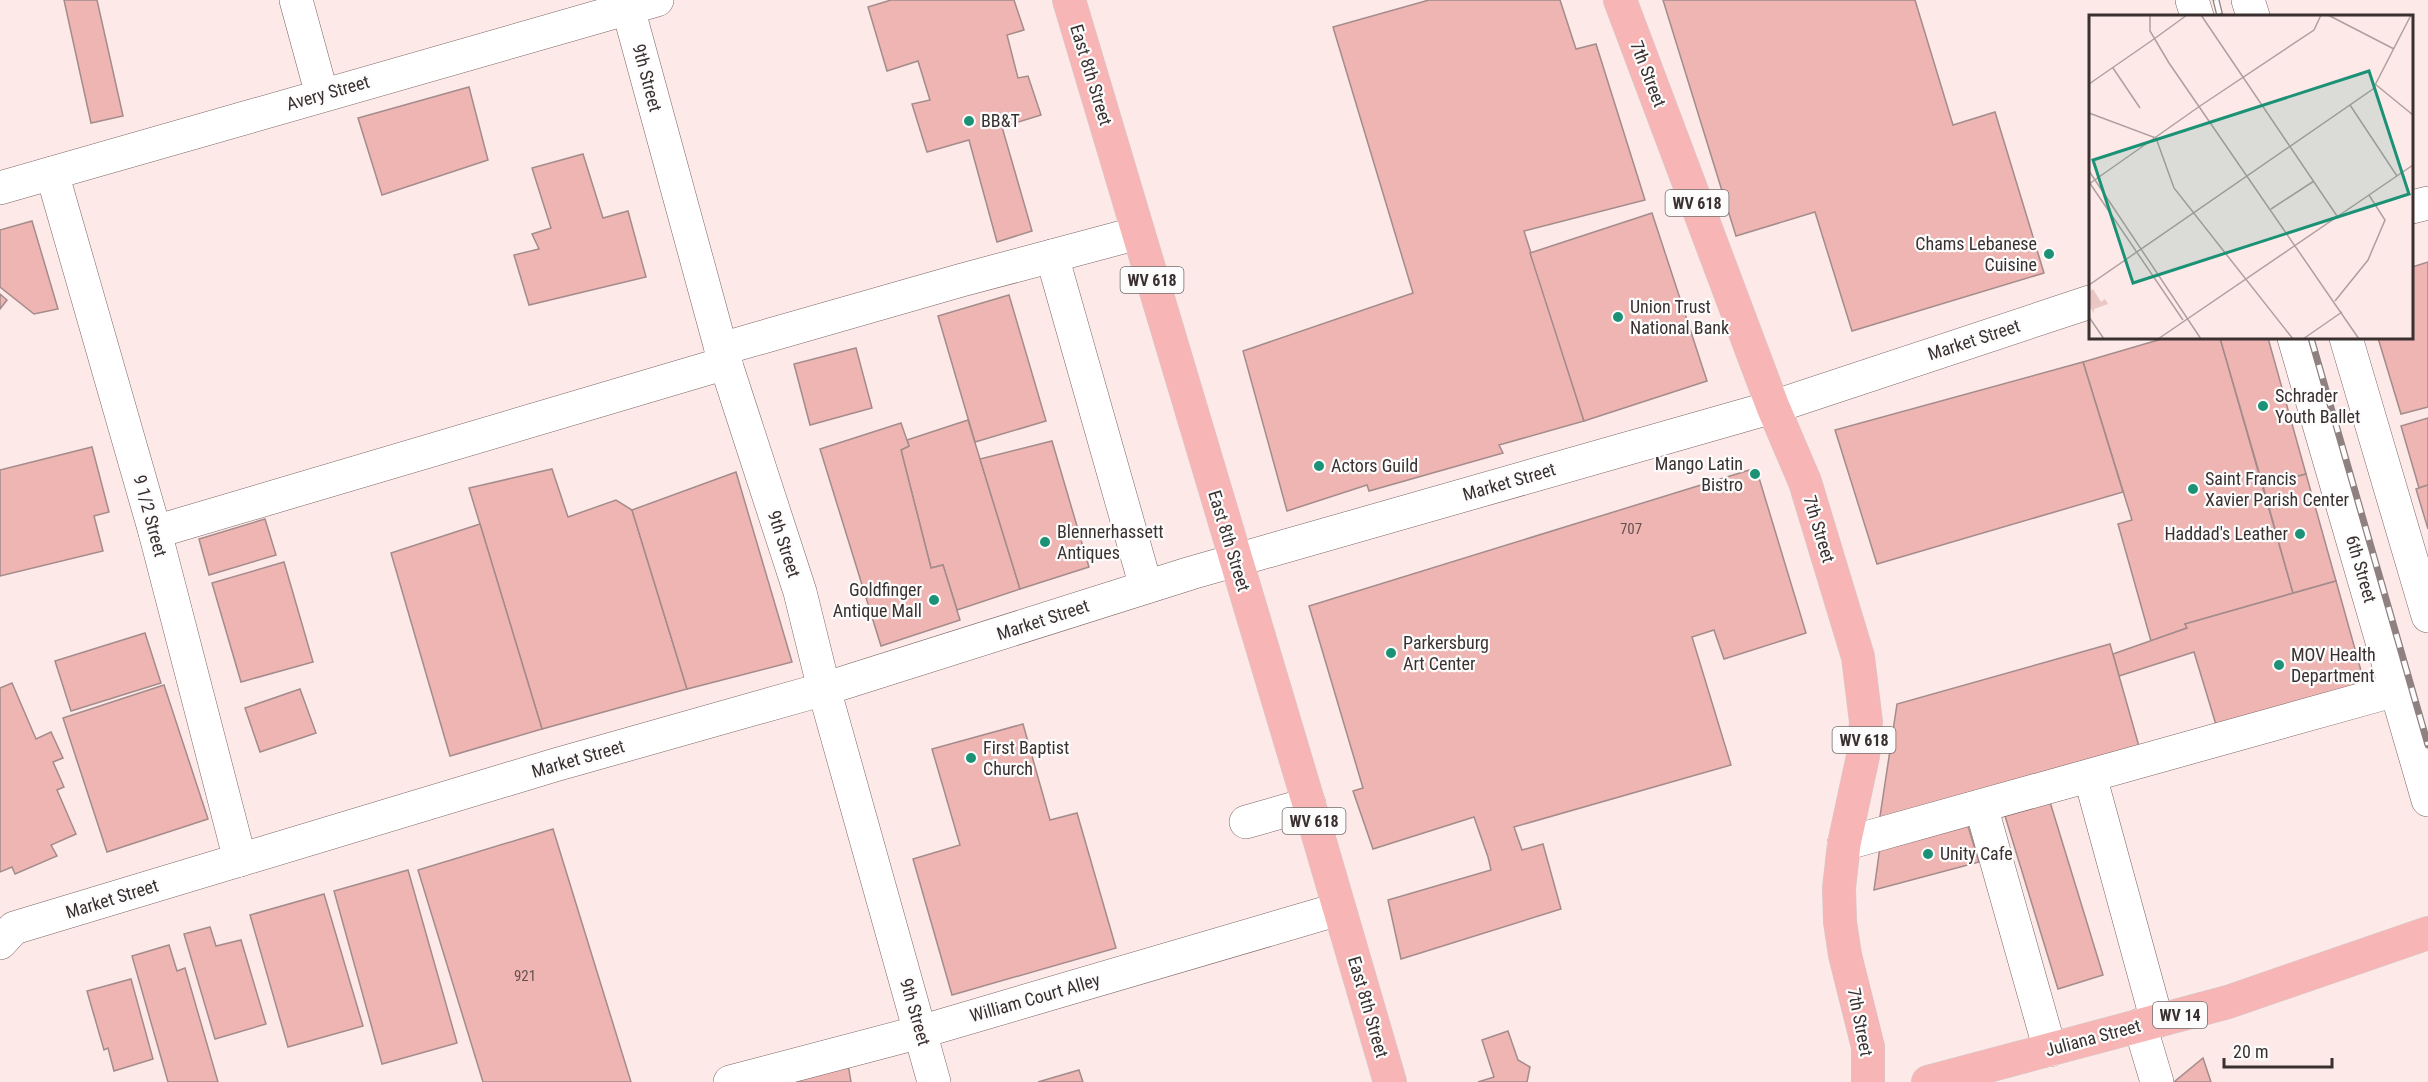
<svg xmlns="http://www.w3.org/2000/svg" width="2428" height="1082" font-family="'Roboto Condensed',sans-serif">
<rect width="100%" height="100%" fill="#fde9e8"/>
<g fill="#eeb5b2" stroke="#a38c8b" stroke-width="1.5">
<path d="M64,0H97L123,116L91,123Z"/>
<path d="M891,0H1014L1024,30L1007,35L1018,78L1028,76L1041,115L1002,127L1032,231L997,242L969,140L927,152L912,104L930,100L918,61L887,71L868,7Z"/>
<path d="M1429,0H1560L1576,49L1596,44L1645,200L1524,231L1584,421L1499,445L1503,453L1369,491L1367,485L1287,511L1243,351L1413,293L1333,27Z"/>
<path d="M1663,0H1915L1953,125L1995,112L2044,273L1852,331L1815,212L1736,236Z"/>
<path d="M469,87L488,160L382,195L358,118Z"/>
<path d="M583,154L603,218L628,211L646,277L529,305L514,255L539,249L532,234L551,228L532,168Z"/>
<path d="M1652,213L1707,381L1584,421L1530,253Z"/>
<path d="M32,221L58,309L34,314L0,287V230Z"/>
<path d="M2428,262V407L2401,414L2378,338H2412V267Z"/>
<path d="M0,294L7,300L0,309Z"/>
<path d="M1009,295L1046,421L975,442L938,316Z"/>
<path d="M2165,338H2220L2293,593L2185,624L2187,628L2151,641L2118,524L2132,520L2083,362Z"/>
<path d="M2220,338H2268L2306,474L2263,486Z"/>
<path d="M856,348L872,408L810,425L794,364Z"/>
<path d="M2083,362L2123,492L1877,564L1835,430Z"/>
<path d="M2428,418V485L2419,488L2401,426Z"/>
<path d="M968,420L1020,589L957,610L943,565L931,568L901,450L909,446L907,440Z"/>
<path d="M901,423L909,446L901,450L931,568L943,565L960,620L881,646L820,449Z"/>
<path d="M1052,441L1089,567L1020,589L980,459Z"/>
<path d="M92,447L109,512L94,516L103,551L0,576V470Z"/>
<path d="M1756,468L1806,633L1724,659L1714,630L1692,637L1731,765L1514,827L1522,850L1543,844L1561,909L1401,959L1388,900L1491,870L1488,857L1474,817L1373,849L1353,791L1363,788L1309,606Z"/>
<path d="M552,469L568,517L616,500L632,510L687,689L542,729L469,488Z"/>
<path d="M736,472L792,662L687,689L632,510Z"/>
<path d="M2306,474L2336,581L2293,593L2263,486Z"/>
<path d="M2428,485V529L2416,489Z"/>
<path d="M265,519L276,555L209,575L199,539Z"/>
<path d="M480,524L542,729L450,756L391,553Z"/>
<path d="M284,562L313,662L241,682L212,583Z"/>
<path d="M2336,581L2365,685L2217,728L2194,652L2119,676L2113,654L2187,628L2185,624Z"/>
<path d="M145,633L161,683L71,711L55,661Z"/>
<path d="M2110,644L2140,750L1879,823L1897,704Z"/>
<path d="M12,683L36,739L51,732L63,758L53,762L64,787L57,790L76,834L51,845L57,856L15,874L12,867L0,872V688Z"/>
<path d="M164,685L208,819L107,852L63,718Z"/>
<path d="M300,689L316,733L260,752L245,708Z"/>
<path d="M1023,724L1050,820L1077,813L1116,948L952,995L913,859L960,845L932,749Z"/>
<path d="M2050,802L2103,975L2058,989L2005,816Z"/>
<path d="M1967,823L1979,862L1874,890L1880,847Z"/>
<path d="M553,829L631,1082H483L418,870Z"/>
<path d="M408,870L457,1043L382,1064L334,891Z"/>
<path d="M324,894L363,1026L288,1047L250,915Z"/>
<path d="M210,927L216,946L241,940L266,1024L215,1039L184,934Z"/>
<path d="M169,945L177,971L185,968L218,1082H168L132,956Z"/>
<path d="M131,979L153,1059L114,1071L108,1048L104,1050L87,991Z"/>
<path d="M1508,1031L1518,1060L1530,1067L1527,1082H1478L1494,1077L1482,1040Z"/>
<path d="M2203,1058L2211,1082H2174Z"/>
<path d="M848,1064L851,1082H783Z"/>
<path d="M1079,1070L1083,1082H1038Z"/>
</g>
<g fill="none" stroke-linecap="round" stroke-linejoin="round">
<defs>
<g id="minor">
<path d="M296,0L322,95"/>
<path d="M2192,0L2197,16"/>
<path d="M2248,0L2253,16"/>
<path d="M628,8L721,349L800,592L824,689L934,1082"/>
<path d="M52,173L155,532L240,860"/>
<path d="M0,188L657,0"/>
<path d="M2412,207L2428,203"/>
<path d="M1052,256L1146,587"/>
<path d="M2294,338L2428,800"/>
<path d="M2346,338L2428,616"/>
<path d="M721,349L962,280L1138,233"/>
<path d="M155,532L726,363"/>
<path d="M2090,776L2157,1021"/>
<path d="M1981,806L2050,1050"/>
<path d="M1246,822L1309,804"/>
<path d="M1844,844L2396,690"/>
<path d="M0,943L14,928L555,765L824,689L1191,573L1773,407L2090,302"/>
<path d="M2140,1025L2157,1082"/>
<path d="M730,1082L920,1032L1339,909"/>
</g>
<g id="major">
<path d="M1069,0L1309,804L1390,1082"/>
<path d="M1620,0L1773,407L1805,482L1858,657L1866,722L1863,756L1844,844L1839,888L1840,922L1845,955L1868,1047V1082"/>
<path d="M1928,1082L2228,1002L2428,933"/>
</g>
</defs>
<use href="#minor" stroke="#7a6564" stroke-width="34"/>
<use href="#major" stroke="#d0cdcd" stroke-width="34"/>
<use href="#minor" stroke="#fff" stroke-width="33"/>
<use href="#major" stroke="#f7b6b5" stroke-width="33"/>
<defs>
<g id="rail">
<path d="M2216,0L2220,16"/>
<path d="M2311,338L2428,745"/>
</g>
</defs>
<use href="#rail" stroke="#8f8180" stroke-width="7"/>
<use href="#rail" stroke="#fcfcfc" stroke-width="4.5" stroke-dasharray="14" stroke-linecap="butt"/>
</g>
<g fill="#1b9276" stroke="#fcfcfc" stroke-width="2">
<circle cx="969" cy="121" r="6"/>
<circle cx="2049" cy="254" r="6"/>
<circle cx="1618" cy="317" r="6"/>
<circle cx="2263" cy="406" r="6"/>
<circle cx="1319" cy="466" r="6"/>
<circle cx="1755" cy="474" r="6"/>
<circle cx="2193" cy="489" r="6"/>
<circle cx="2300" cy="534" r="6"/>
<circle cx="1045" cy="542" r="6"/>
<circle cx="934" cy="600" r="6"/>
<circle cx="1391" cy="653" r="6"/>
<circle cx="2279" cy="665" r="6"/>
<circle cx="971" cy="758" r="6"/>
<circle cx="1928" cy="854" r="6"/>
</g>
<g text-anchor="middle" stroke-width="4.5" stroke-linejoin="round" paint-order="stroke">
<g font-size="15" fill="#675150">
<text x="1631" y="534">707</text>
<text x="525" y="981">921</text>
</g>
<g fill="#fcfcfc" stroke="#746d6d" stroke-width="1.5">
<rect x="1665.5" y="190" width="63" height="26" rx="4.5"/>
<rect x="1120.5" y="267" width="63" height="26" rx="4.5"/>
<rect x="1832.5" y="727" width="63" height="26" rx="4.5"/>
<rect x="1282.5" y="808" width="63" height="26" rx="4.5"/>
<rect x="2153" y="1002" width="54" height="26" rx="4.5"/>
</g>
<g font-size="16" font-weight="bold" fill="#3a3030">
<text x="1697" y="209">WV 618</text>
<text x="1152" y="286">WV 618</text>
<text x="1864" y="746">WV 618</text>
<text x="1314" y="827">WV 618</text>
<text x="2180" y="1021">WV 14</text>
</g>
<g font-size="18" fill="#3a3030" stroke="#fcfcfc">
<text transform="translate(1648 74) rotate(69)" y="6">7th Street</text>
<text transform="translate(1091 75) rotate(73)" y="6">East 8th Street</text>
<text transform="translate(647 78) rotate(75)" y="6">9th Street</text>
<text transform="translate(328 93) rotate(-16)" y="6">Avery Street</text>
<text transform="translate(1974 340) rotate(-18)" y="6">Market Street</text>
<text transform="translate(1509 482) rotate(-16)" y="6">Market Street</text>
<text transform="translate(150 516) rotate(75)" y="6">9 1/2 Street</text>
<text transform="translate(1819 529) rotate(73)" y="6">7th Street</text>
<text transform="translate(1229 541) rotate(73)" y="6">East 8th Street</text>
<text transform="translate(784 544) rotate(72)" y="6">9th Street</text>
<text transform="translate(2361 569) rotate(74)" y="6">6th Street</text>
<text transform="translate(1043 620) rotate(-18)" y="6">Market Street</text>
<text transform="translate(578 759) rotate(-16)" y="6">Market Street</text>
<text transform="translate(112 899) rotate(-17)" y="6">Market Street</text>
<text transform="translate(1035 998) rotate(-16)" y="6">William Court Alley</text>
<text transform="translate(1368 1007) rotate(74)" y="6">East 8th Street</text>
<text transform="translate(915 1012) rotate(74)" y="6">9th Street</text>
<text transform="translate(1860 1022) rotate(79)" y="6">7th Street</text>
<text transform="translate(2093 1038) rotate(-15)" y="6">Juliana Street</text>
</g>
<g font-size="18" fill="#3a3030" stroke="#fcfcfc" text-anchor="start">
<text x="981" y="127">BB&amp;T</text>
<text x="2037" y="250" text-anchor="end">Chams Lebanese<tspan x="2037" dy="21">Cuisine</tspan></text>
<text x="1630" y="313">Union Trust<tspan x="1630" dy="21">National Bank</tspan></text>
<text x="2275" y="402">Schrader<tspan x="2275" dy="21">Youth Ballet</tspan></text>
<text x="1743" y="470" text-anchor="end">Mango Latin<tspan x="1743" dy="21">Bistro</tspan></text>
<text x="1331" y="472">Actors Guild</text>
<text x="2205" y="485">Saint Francis<tspan x="2205" dy="21">Xavier Parish Center</tspan></text>
<text x="1057" y="538">Blennerhassett<tspan x="1057" dy="21">Antiques</tspan></text>
<text x="2288" y="540" text-anchor="end">Haddad's Leather</text>
<text x="922" y="596" text-anchor="end">Goldfinger<tspan x="922" dy="21">Antique Mall</tspan></text>
<text x="1403" y="649">Parkersburg<tspan x="1403" dy="21">Art Center</tspan></text>
<text x="2291" y="661">MOV Health<tspan x="2291" dy="21">Department</tspan></text>
<text x="983" y="754">First Baptist<tspan x="983" dy="21">Church</tspan></text>
<text x="1940" y="860">Unity Cafe</text>
</g>
</g>
<g transform="translate(2089 15)">
<rect width="324" height="324" fill="#fde9e8"/>
<path d="M4,274L12,287L16,284L19,289L5,294V298L0,291V277Z" fill="#eac6c4"/>
<path fill="none" stroke="#af9f9e" stroke-width="1.5" d="M61,0V16L80,48L270,324M112,0L248,201M239,0L305,34M65,24L98,0M24,53L51,93M0,69L65,24M286,69L324,100M261,90L308,161M111,91L225,15L232,0M0,98L67,123L85,173L204,324M0,156L112,324M0,167L94,305M0,169L111,91M182,194L225,166M0,270L284,74L322,0M246,286L279,245L296,205L280,180M0,302L15,324M69,324L324,150M214,324L253,297"/>
<path fill="#1b9276" fill-opacity="0.15" stroke="#1b9276" stroke-width="3" d="M280,56L320,179L44,268L4,145Z"/>
<rect width="324" height="324" fill="none" stroke="#3a3030" stroke-width="3"/>
</g>
<path d="M2224 1058v9h108v-9" fill="none" stroke="#3a3030" stroke-width="3"/>
<text x="2233" y="1058" font-size="18" fill="#3a3030" stroke="#fcfcfc" stroke-width="4.5" paint-order="stroke">20 m</text>
</svg>
